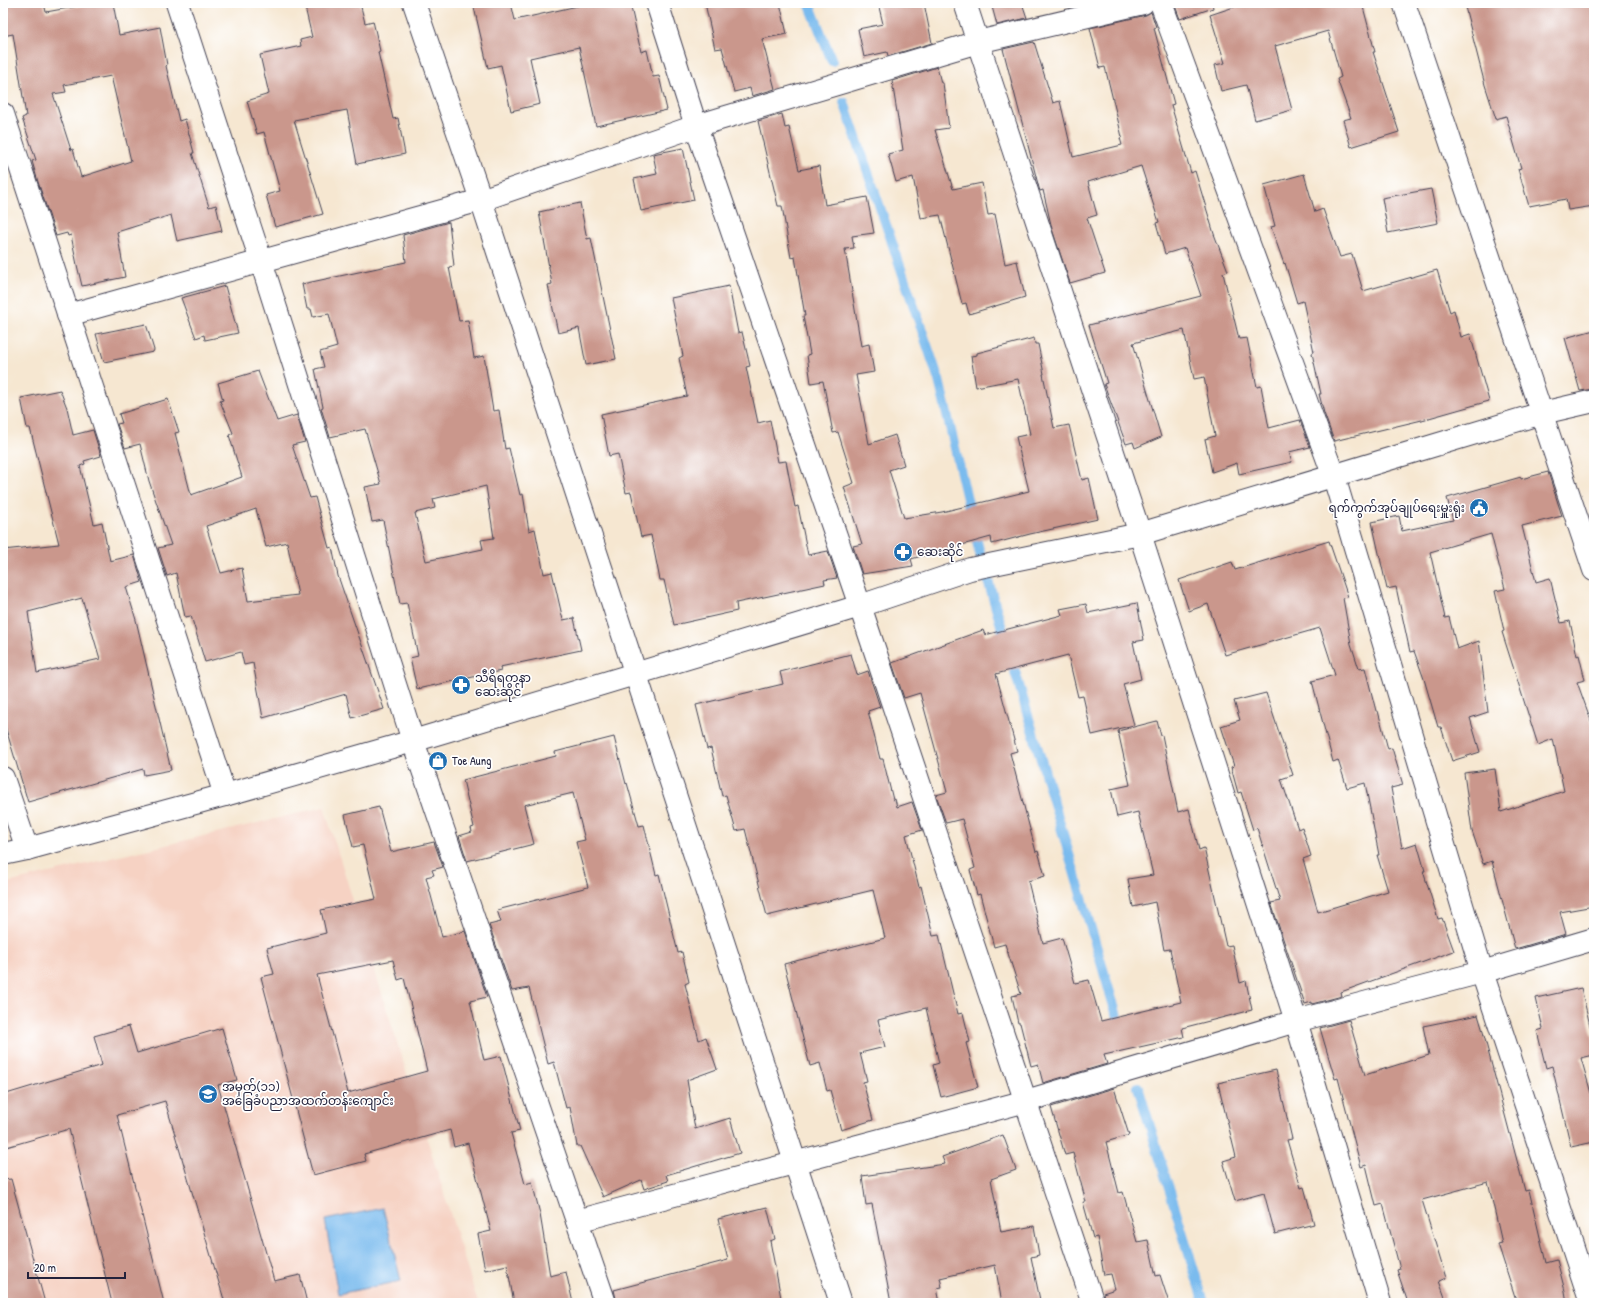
<svg xmlns="http://www.w3.org/2000/svg" width="1597" height="1306" font-family="'Patrick Hand','Noto Sans Myanmar',sans-serif">
<rect width="100%" height="100%" fill="#fff"/>
<filter id="ink" filterUnits="userSpaceOnUse"><feTurbulence type="fractalNoise" baseFrequency=".025" numOctaves="2"/><feDisplacementMap in="SourceGraphic" scale="8" xChannelSelector="R" yChannelSelector="G"/><feConvolveMatrix kernelMatrix="1 2 1 2 8 2 1 2 1" color-interpolation-filters="sRGB"/></filter>
<filter id="wash" filterUnits="userSpaceOnUse"><feTurbulence type="fractalNoise" baseFrequency=".012" numOctaves="4" result="noise"/><feDisplacementMap in="SourceGraphic" scale="16" xChannelSelector="R" yChannelSelector="G"/><feGaussianBlur stdDeviation="0.9" result="paint"/><feColorMatrix in="noise" values="0 0 0 0 0 0 0 0 0 0 0 0 0 0 0 0 0 1.4 0 .05"/><feComposite in="paint" operator="in"/></filter>
<g filter="url(#wash)">
<rect width="100%" height="100%" fill="#f6e7d1"/>
<path fill="#f6d2c3" d="M324,807L478,1303H3V884Z"/>
<path fill="#7abbee" stroke="#4e6e94" d="M383,1208L401,1281L338,1294L325,1220Z"/>
<g fill="none" stroke-linecap="round" stroke-linejoin="round">
<g stroke="#7abbee" stroke-width="10">
<path d="M809,3L832,61"/>
<path d="M844,102L939,380L979,550L1006,642"/>
<path d="M1011,658L1121,1030"/>
<path d="M1138,1087L1204,1303"/>
</g>
</g>
<g id="blocks">
<g fill="#ca978c" fill-rule="evenodd">
<path d="M3,3H44L46,12L96,3H113L119,35L160,27L167,65L166,66L179,121L185,119L194,153H192L209,207L216,205L222,231L177,241L171,215L117,232L125,277L82,286L77,265L71,235L68,236L67,233L56,236L38,182L32,161L36,160L22,118L26,116L13,34L3,36ZM111,76L131,161L81,177L73,149L71,150L53,94L66,92L64,85Z"/>
<path d="M304,3H360L365,23L373,21L380,51L378,52L393,119L398,118L405,154L357,164L347,110L294,120L323,214L275,227L266,195L280,191L264,132L257,134L247,101L269,94L260,55L301,46L300,40L312,37Z"/>
<path d="M473,3H511L515,20L591,3H630L641,52L647,50L653,77L659,76L667,110L596,126L579,47L530,58L540,104L511,111L501,65L488,68Z"/>
<path d="M705,3H780L787,34L762,39L775,89L752,96L750,88L734,92L722,48L715,49Z"/>
<path d="M878,3H924L932,43L888,56L887,52L864,57L858,29L883,24Z"/>
<path d="M991,3H1022L1027,18L997,25Z"/>
<path d="M1174,3H1212L1213,8L1180,19Z"/>
<path d="M1246,3H1362L1375,52H1373L1399,132L1351,147L1343,120L1351,118L1337,79L1341,77L1328,31L1275,46L1292,110L1255,120L1246,85L1221,91L1215,65L1225,63L1210,15Z"/>
<path d="M1464,3H1594V206L1568,210L1566,199L1529,206L1518,169L1521,168L1506,116L1496,119L1485,85Z"/>
<path d="M1151,12L1156,27L1154,28L1174,104L1171,105L1191,173L1195,171L1214,234L1228,271L1223,273L1239,339L1247,338L1257,387L1261,386L1269,428L1300,420L1310,447L1289,452L1292,462L1239,474L1237,463L1212,472L1205,439L1215,436L1204,377L1194,379L1184,330L1133,343L1161,437L1135,448L1133,442L1126,444L1104,384L1107,383L1089,325L1201,296L1185,248L1165,254L1156,223L1159,222L1141,166L1088,182L1097,215L1087,218L1105,273L1070,283L1052,229L1043,190L1040,191L1039,188L1003,49L1034,42L1053,103L1060,101L1073,157L1122,145L1120,138L1122,137L1105,67L1100,68L1090,28L1146,15Z"/>
<path d="M937,67L941,83H943L949,128L935,130L953,189L982,183L988,215L995,214L1005,264L1017,261L1025,297L969,314L966,303L962,304L940,215L921,218L913,177L896,182L888,154L903,150L892,81Z"/>
<path d="M782,114L785,128L789,127L799,170L819,166L825,205L867,197L874,233L852,236L854,248L845,249L861,346L869,344L874,372L856,375L869,444L895,435L904,465L889,470L904,518L942,512L1029,491L1016,437L1030,434L1018,379L976,387L971,356L977,355V353L1034,338L1035,344H1038L1044,374H1043L1054,428L1069,425L1082,480L1089,478L1098,519L1030,534L992,544L991,537L911,559L913,566L862,574L853,546L862,544L844,487L854,483L838,432L833,433L823,381L811,383L807,355L810,354L803,316H805L795,257L791,258L782,206H778L758,121Z"/>
<path d="M683,148L694,200L641,211L634,179L657,174L653,154Z"/>
<path d="M1304,174L1315,212L1323,209L1340,257L1352,254L1363,291L1437,270L1450,312L1454,310L1461,337L1470,334L1489,401L1422,420L1334,441L1324,413L1319,394H1321L1312,353L1314,352L1303,301L1297,303L1285,263L1284,264L1271,227L1275,226L1264,185Z"/>
<path d="M1431,189L1438,223L1388,233L1382,198Z"/>
<path d="M580,203L587,239L591,238L616,359L586,365L579,328L558,333L548,285L552,284L539,212Z"/>
<path d="M449,222L454,266L449,267L459,321L468,320L474,358L484,356L493,411L499,410L505,449L509,448L520,495L523,494L529,531L535,529L544,574L552,572L563,620L574,618L581,650L500,667L501,671L417,689L410,658L418,656L407,603L400,604L383,520L372,522L365,487L381,484L365,429L330,437L321,408L323,407L315,369L324,367L320,352L337,347L329,314L313,317L311,309H307L302,284L406,262L403,235ZM486,486L494,538L481,540L483,549L426,561L415,513L435,508L433,499Z"/>
<path d="M225,286L238,333L205,340L204,335L196,338L181,298Z"/>
<path d="M729,286L738,333L742,332L750,366L746,367L758,423L770,420L778,462L786,461L795,507L798,506L808,555L828,551L837,578L824,580L825,584L736,603L737,611L674,625L664,580H660L651,535L641,537L631,492L626,493L618,454L609,456L601,414L687,396L679,358L683,356L671,298Z"/>
<path d="M146,324L154,350L153,352L104,362L96,334Z"/>
<path d="M1594,330V389L1580,391L1565,338Z"/>
<path d="M258,371L277,421L297,415L305,442L292,445L310,498L315,497L329,548L332,547L338,576L384,709L352,718L346,694L263,718L253,663L244,665L241,652L205,662L191,616L185,617L176,573L167,576L158,548L171,545L149,481L140,444L125,448L117,424L122,423L119,414L168,399L179,432L175,433L191,495L242,477L229,435L233,433L220,401L223,400L218,383ZM256,509L266,547L287,542L298,595L248,601L242,568L221,573L206,526Z"/>
<path d="M60,390L67,408L73,435L93,430L101,456L84,461L85,464L80,466L94,524L102,522L110,561L134,555L142,582L126,587L136,620L171,770L144,775L143,769L28,802L3,719V550L59,544L30,428H27L21,398ZM82,598L100,659L37,673L28,612Z"/>
<path d="M1548,472L1562,516L1522,526L1536,582L1550,578L1561,623L1570,621L1577,656L1579,655L1585,680L1577,682L1594,729V906L1560,912L1566,934L1515,949L1492,861L1483,864L1472,831L1464,773L1495,769L1501,812L1564,791L1553,739L1538,745L1502,632L1504,631L1495,591L1505,589L1491,534L1430,552L1445,618L1449,617L1457,649L1479,641L1488,712L1470,718L1480,752L1452,761L1441,727H1438L1424,679L1414,651L1410,652L1396,587L1387,589L1372,522L1399,516L1402,531L1453,520L1447,498L1521,477V479Z"/>
<path d="M1329,541L1348,597L1343,598L1351,644L1359,669L1365,668L1376,711H1378L1388,749L1392,748L1403,785L1391,788L1402,848L1417,843L1425,871H1423L1438,919L1442,918L1454,951L1341,992L1342,996L1312,1004V1002L1305,1004L1271,903L1280,901L1257,828L1253,830L1241,792L1238,793L1231,767L1234,766L1221,726L1240,720L1234,701L1266,693L1293,775L1281,779L1298,829L1302,827L1311,856L1303,859L1318,912L1388,891L1377,855H1379L1365,783L1347,788L1338,760L1333,762L1312,681L1335,675L1320,628L1225,655L1208,604L1189,611L1179,580L1232,562L1235,570Z"/>
<path d="M1137,603L1144,640L1133,642L1141,679L1123,684L1134,725L1092,735L1083,696L1078,697L1068,655L996,674L1017,751L1010,753L1036,852L1038,851L1045,876L1028,881L1043,943L1062,938L1075,983L1089,980L1101,1021L1181,1002L1170,949L1164,950L1155,902L1133,907L1128,879L1153,875L1138,812L1117,817L1111,789L1130,785L1118,731L1157,721L1161,736L1162,735L1178,812L1189,809L1199,850L1204,848L1226,946L1232,945L1240,983L1246,981L1252,1010L1182,1028L1184,1037L1104,1055L1107,1064L1043,1083L1038,1064L1031,1066L1020,1023H1018L1012,996L1021,994L1005,944L994,947L980,894L977,895L970,870L975,868L962,819L946,823L936,795L947,792L920,693L904,698L892,663L983,630L985,635L1062,615L1060,609L1086,604L1088,613Z"/>
<path d="M851,654L857,675L868,671L880,707L868,711L880,759H883L893,800L895,799L897,807L912,802L922,830L906,835L919,887L921,886L933,936L939,935L958,1014L963,1013L970,1042L966,1043L978,1087L941,1097L933,1065L939,1063L926,1008L878,1020L885,1047L860,1053L867,1081L863,1082L873,1120L841,1130L830,1090L827,1091L820,1063L810,1066L784,964L885,938L873,890L767,916L745,829L736,831L726,795L722,796L711,748L707,749L696,705L783,684L780,672Z"/>
<path d="M614,737L626,784L627,783L639,826L644,825L656,875L659,874L678,953L682,952L689,982L685,984L699,1040L706,1037L717,1069L687,1080L695,1129L730,1118L740,1153L666,1175L668,1181L644,1189L641,1180L603,1197L580,1146H577L570,1107L566,1108L554,1062L548,1064L529,988L512,991L489,925L501,922L497,910L588,887L576,842L585,840L573,793L524,805L534,844L467,861L459,836L472,832L471,828L474,827L463,780L556,756L555,752Z"/>
<path d="M379,807L391,852L434,842L443,867L432,870L434,875L426,877L442,937L465,931L487,997L470,1001L484,1060L501,1056L520,1131L511,1133L525,1184L532,1182L540,1214L550,1276L566,1272L573,1303H514L507,1265L485,1270L478,1234L491,1231L468,1143L454,1147L450,1130L364,1154L366,1161L313,1175L261,977L274,974L267,948L326,933L321,910L376,899L363,845L353,847L345,815ZM393,960L398,980L404,978L427,1071L348,1093L317,975Z"/>
<path d="M1581,988L1594,1042V1055L1581,1058L1594,1104V1142L1571,1147L1552,1066L1546,1068L1537,1031L1543,1029L1536,998Z"/>
<path d="M1478,1015L1482,1028L1525,1191L1529,1190L1546,1263L1557,1260L1565,1291L1567,1303H1517L1498,1244L1502,1243L1488,1182L1422,1200L1446,1278L1439,1281L1447,1303H1408L1397,1270L1400,1269L1383,1204L1376,1206L1366,1165L1361,1167L1338,1078L1335,1079L1320,1028L1349,1020L1365,1075L1429,1055L1423,1026Z"/>
<path d="M129,1026L137,1053L222,1028L237,1080L218,1085L274,1281L300,1275L307,1303H225L165,1101L117,1115L164,1303H112L69,1129L3,1148V1095L102,1065L94,1036Z"/>
<path d="M1276,1070L1292,1139L1287,1140L1301,1188L1304,1187L1314,1224L1275,1234L1264,1193L1235,1201L1223,1161L1236,1157L1218,1083Z"/>
<path d="M1114,1088L1129,1135L1106,1142L1119,1193L1123,1192L1137,1242L1148,1240L1156,1276L1160,1275L1169,1303H1105L1103,1293L1115,1289L1111,1274L1104,1275L1097,1237L1093,1238L1083,1202H1086L1073,1153L1065,1155L1051,1107Z"/>
<path d="M1003,1135L1016,1170L991,1179L1001,1232L1034,1226L1039,1255L1031,1257L1040,1300L1025,1303H1002L995,1265L940,1278L942,1287L937,1288L940,1303H891L872,1204L866,1205L862,1176L945,1164L942,1157Z"/>
<path d="M11,1179L45,1303H3V1180Z"/>
<path d="M767,1207L775,1239L770,1241L782,1303H617L614,1290L728,1260L718,1219Z"/>
</g>
</g>
</g>
<g filter="url(#ink)">
<use href="#blocks" fill-opacity="0" stroke="#424052" stroke-width="1"/>
<g fill="none" stroke-linecap="round" stroke-linejoin="round">
<defs>
<g id="street">
<path d="M177,3L261,261L413,741L605,1303"/>
<path d="M414,3L481,200L841,1303"/>
<path d="M657,3L696,126L860,606L1093,1303"/>
<path d="M965,3L1140,534L1296,1021L1380,1303"/>
<path d="M1161,3L1334,477L1482,972L1591,1303"/>
<path d="M1404,3L1594,570"/>
<path d="M3,114L225,795"/>
<path d="M68,315L481,200L696,126L978,42L1143,3"/>
<path d="M3,778L27,849"/>
<path d="M3,854L27,849L225,795L413,741L860,606L970,569L1140,534L1542,413L1594,401"/>
<path d="M577,1221L1026,1101L1296,1021L1482,972L1594,939"/>
</g>
</defs>
<use href="#street" stroke="#424052" stroke-width="24"/>
<use href="#street" stroke="#fff" stroke-width="22"/>
</g>
</g>
<defs>
<symbol id="civic-disc" viewBox="-11 -11 22 22"><circle r="9.5" fill="#1f6fb2" stroke="#fff"/><path d="M-.6-6.5H3V-4.5H.6V-3L4-1V1h2V6H-6V1h2V-1L-.6-3ZM-1.2 2.5V6h2.4V2.5Z" fill="#fff"/></symbol>
<symbol id="pharmacy-disc" viewBox="-11 -11 22 22"><circle r="9.5" fill="#1f6fb2" stroke="#fff"/><path d="M-2-6h4v4h4v4h-4v4h-4v-4h-4v-4h4Z" fill="#fff"/></symbol>
<symbol id="shop-disc" viewBox="-11 -11 22 22"><circle r="9.5" fill="#1f6fb2" stroke="#fff"/><path d="M-5-2.5h2.3a2.7 3.5 0 0 1 5.4 0H5L5.5 6h-11ZM-1.5-2.5h3a1.5 2.3 0 0 0-3 0Z" fill="#fff"/></symbol>
<symbol id="school-disc" viewBox="-11 -11 22 22"><circle r="9.5" fill="#1f6fb2" stroke="#fff"/><path d="M0-5L7-2L0 1L-7-2ZM-4 1L0 2.5L4 1V4Q0 6-4 4Z" fill="#fff"/></symbol>
</defs>
<g fill-rule="evenodd">
<use href="#civic-disc" x="1468" y="497" width="22" height="22"/>
<use href="#pharmacy-disc" x="892" y="541" width="22" height="22"/>
<use href="#pharmacy-disc" x="450" y="674" width="22" height="22"/>
<use href="#shop-disc" x="427" y="750" width="22" height="22"/>
<use href="#school-disc" x="197" y="1083" width="22" height="22"/>
</g>
<g text-anchor="middle" stroke-width="3.5" stroke-linejoin="round" paint-order="stroke">
<g font-size="12" fill="#22223b" stroke="#fff" text-anchor="start">
<text x="1465" y="512" text-anchor="end">ရက်ကွက်အုပ်ချုပ်ရေးမှူးရုံး</text>
<text x="917" y="556">ဆေးဆိုင်</text>
<text x="475" y="682">သီရိရတနာ<tspan x="475" dy="14">ဆေးဆိုင်</tspan></text>
<text x="452" y="765">Toe Aung</text>
<text x="222" y="1091">အမှတ်(၁၁)<tspan x="222" dy="14">အခြေခံပညာအထက်တန်းကျောင်း</tspan></text>
</g>
</g>
<rect width="1597" height="1306" fill="none" stroke="#fff" stroke-width="16"/>
<path d="M28 1272v6h97v-6" fill="none" stroke="#22223b" stroke-width="2"/>
<text x="34" y="1272" font-size="12" fill="#22223b" stroke="#ffffff" stroke-width="3" paint-order="stroke">20 m</text>
</svg>
